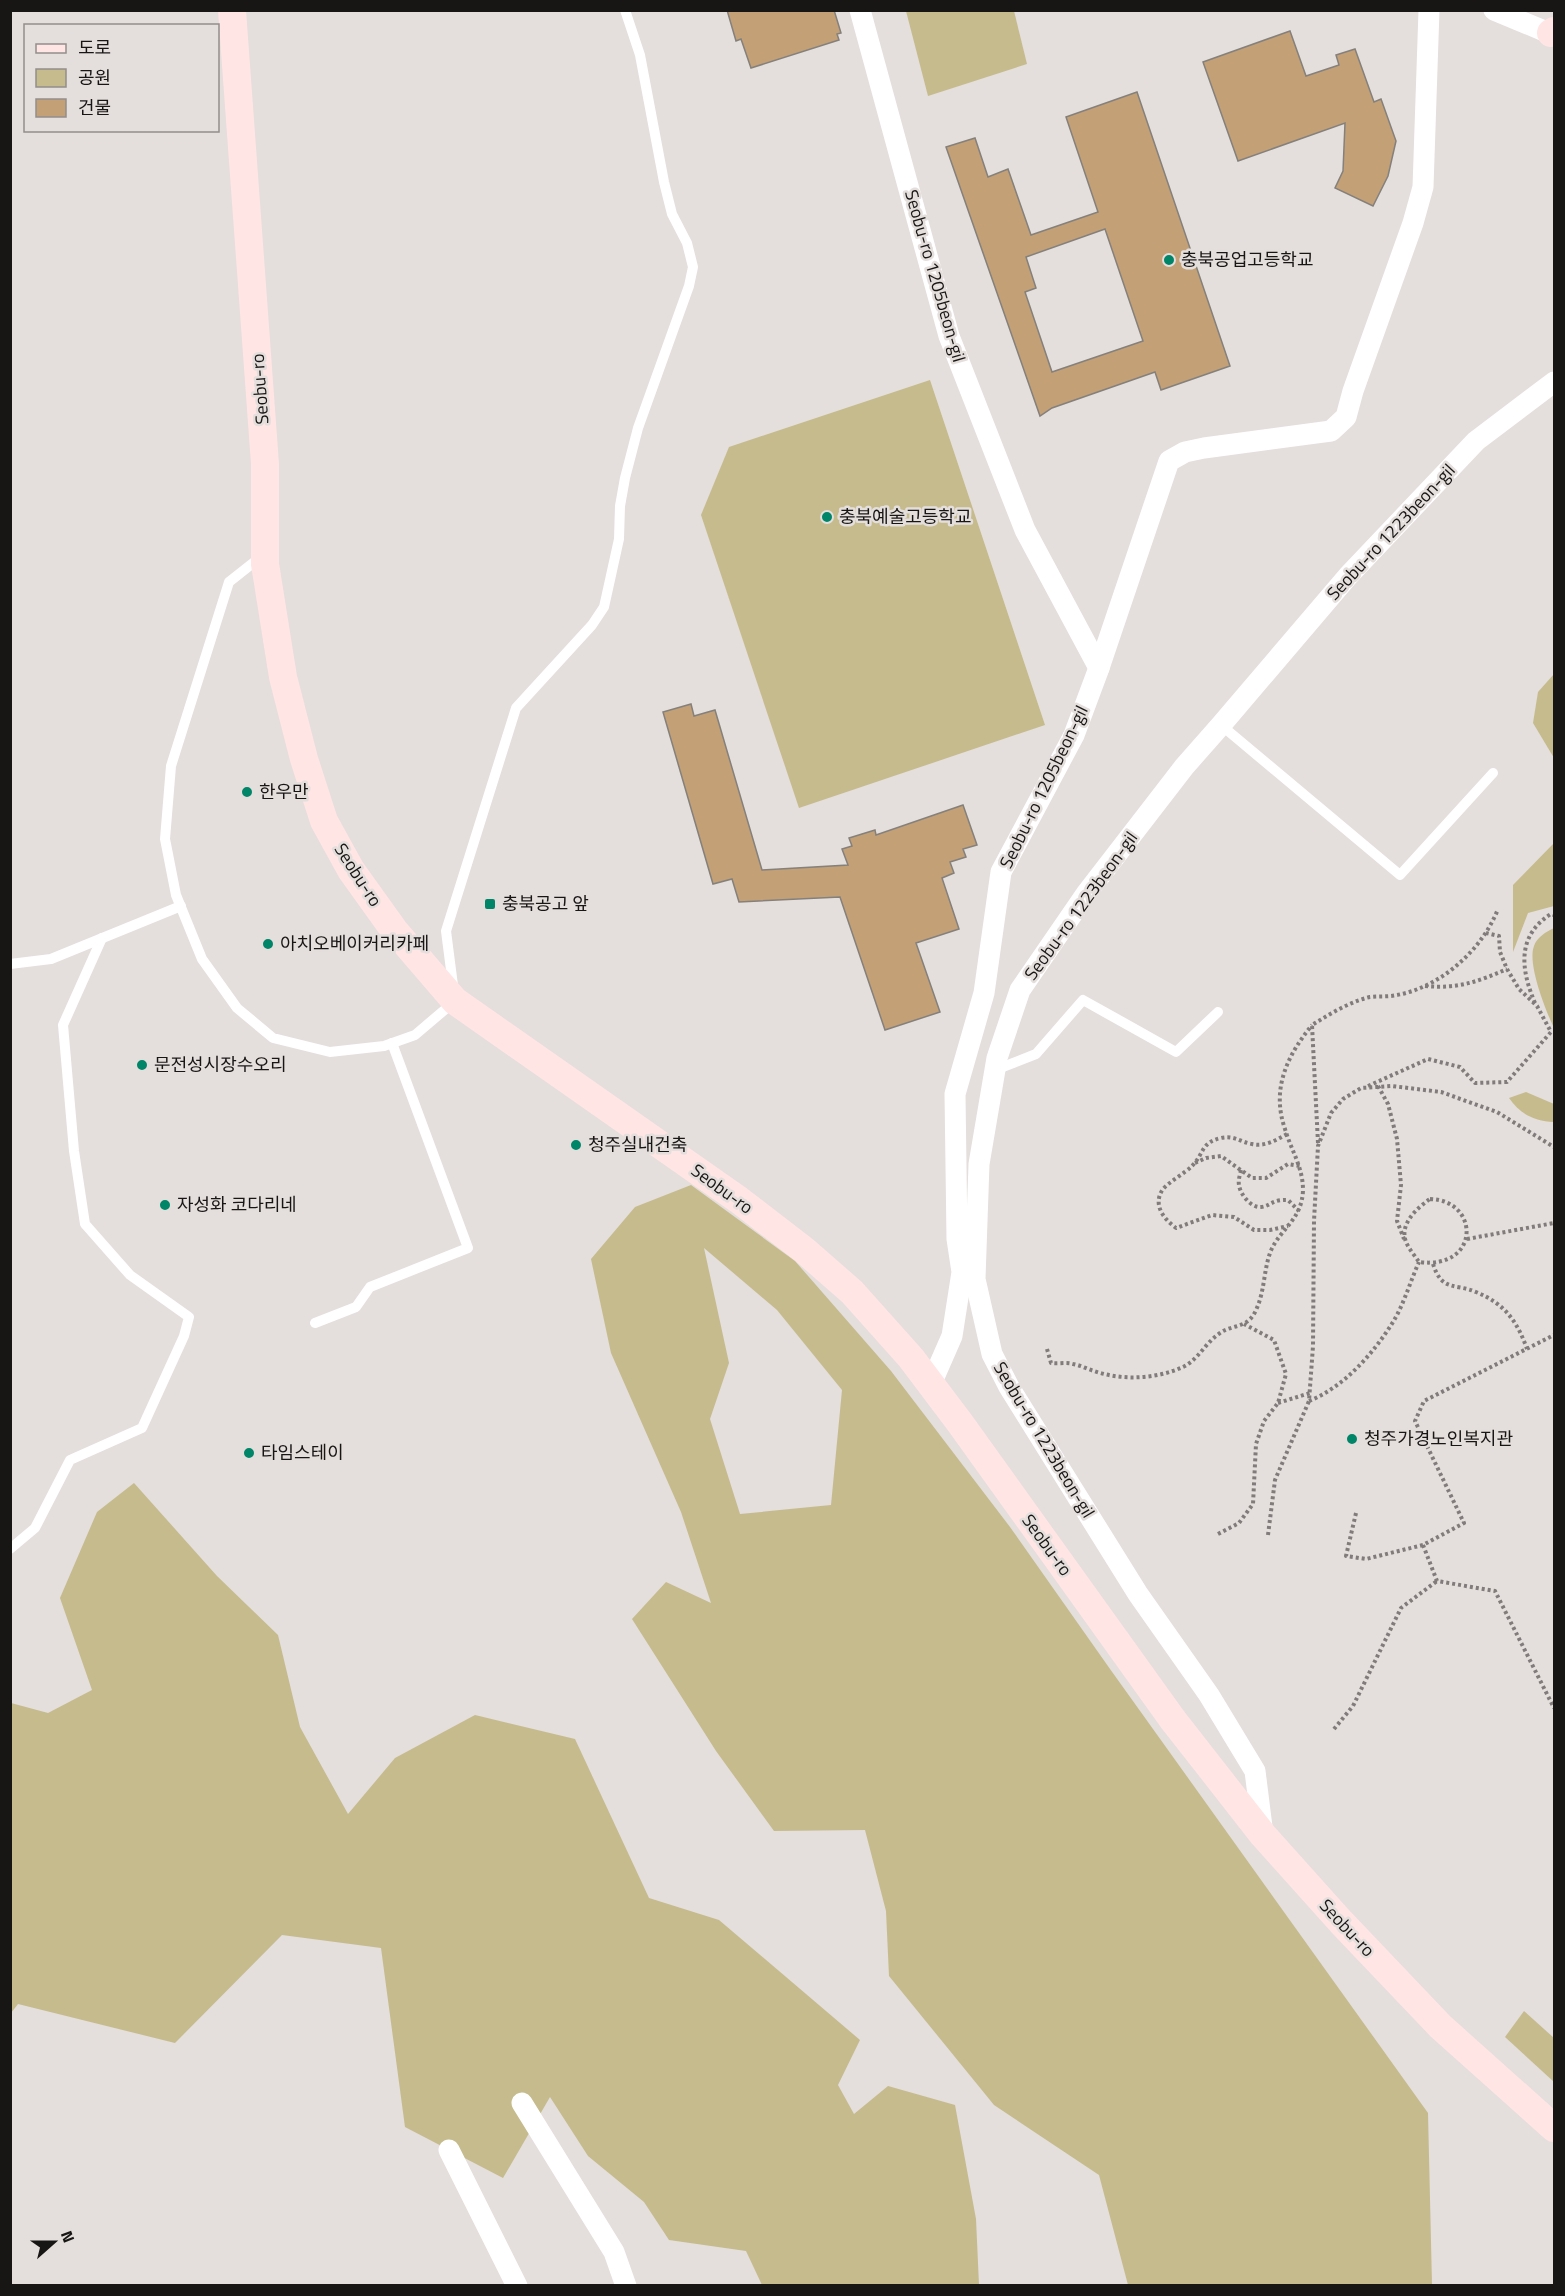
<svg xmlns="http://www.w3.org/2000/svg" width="1565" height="2296" font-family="'Titillium Web','Noto Sans KR',sans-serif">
<rect width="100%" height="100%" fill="#e4dedc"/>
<g fill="#c6bb8c" fill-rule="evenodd">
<path d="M906,11H1014L1027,64L928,96Z"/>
<path d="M930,380L1045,725L799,808L701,515L729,447Z"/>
<path d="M1554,674V758L1533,723L1538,692Z"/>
<path d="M1554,843L1553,884L1554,906L1528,913L1513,952V885Z"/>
<path d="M1554,928V1028C1546,1011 1527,964 1534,946C1537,937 1546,932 1554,928Z"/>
<path d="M1526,1092L1554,1104V1122C1534,1121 1520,1114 1509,1098Z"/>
<path d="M691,1185L795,1261L891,1371L1010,1527L1110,1669L1428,2113L1432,2285H1128L1099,2175L994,2105L889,1976L886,1911L865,1830L774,1831L716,1751L632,1619L666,1582L711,1603L681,1512L611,1353L591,1259L635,1207ZM704,1248L777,1310L842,1390L831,1505L740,1514L710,1419L729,1363Z"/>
<path d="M134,1483L217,1576L278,1635L300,1727L348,1814L395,1758L475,1715L575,1739L649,1898L719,1920L860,2040L838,2085L854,2114L888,2086L955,2105L976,2219L979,2285H762L746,2251L669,2240L644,2202L588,2156L550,2097L503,2178L405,2127L381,1948L282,1935L175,2043L18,2004L11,2013V1703L48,1713L92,1690L60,1598L97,1512Z"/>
<path d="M1524,2011L1554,2038V2082L1505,2037Z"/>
</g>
<g fill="#c3a075" stroke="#84807c" stroke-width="1.5" fill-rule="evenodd">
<path d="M727,10H834L841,33L837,34L839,40L751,68L741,39L736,41Z"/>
<path d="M1290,31L1306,76L1339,65L1336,55L1355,49L1374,102L1381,99L1396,141L1388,176L1373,206L1335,188L1343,171L1345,123L1238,161L1203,62Z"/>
<path d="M1137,92L1230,366L1161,390L1155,372L1052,408L1040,416L946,147L975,138L988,177L1008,169L1031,235L1098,212L1066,117ZM1105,229L1143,341L1052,372L1025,292L1036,288L1026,257Z"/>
<path d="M691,704L694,716L715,710L762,870L848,865L842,849L852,846L849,838L875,830L876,835L963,805L977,845L963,849L966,857L950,862L954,873L942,878L959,929L916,943L940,1012L885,1030L840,897L739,902L732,879L713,884L663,712Z"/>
</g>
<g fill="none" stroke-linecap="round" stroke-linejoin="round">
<g stroke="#817c7b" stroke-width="4" stroke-dasharray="3 3" stroke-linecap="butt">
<path d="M1425,986C1458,989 1477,982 1507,969"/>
<path d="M1535,1003C1521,970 1516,936 1551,914L1554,915"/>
<path d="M1368,1086L1428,1059L1460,1067L1475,1083L1507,1082L1551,1032L1537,1006L1519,989L1507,969L1500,952L1499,936L1486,933"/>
<path d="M1378,1086L1388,1104L1397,1139L1401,1185L1397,1221L1404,1239"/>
<path d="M1287,1134C1276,1140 1265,1147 1252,1144C1240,1142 1234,1135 1221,1138C1201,1142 1204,1154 1192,1166C1185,1173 1169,1182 1163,1189C1152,1205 1164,1219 1176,1228L1212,1215L1234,1217L1254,1230H1270L1288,1226"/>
<path d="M1318,1143L1312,1025C1330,1014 1349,1002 1370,997C1379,996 1388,997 1397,995C1441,987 1482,950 1498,909"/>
<path d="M1195,1163L1206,1158L1221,1156L1252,1178H1266L1288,1164L1300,1166"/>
<path d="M1241,1170C1240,1175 1238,1180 1239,1185C1240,1194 1251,1208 1261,1207C1271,1206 1272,1199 1288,1200L1299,1211"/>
<path d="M1430,1199C1480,1200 1481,1270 1419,1262C1415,1256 1409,1249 1406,1242C1399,1224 1417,1208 1430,1199Z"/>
<path d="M1467,1239L1554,1223"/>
<path d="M1433,1264C1442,1292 1455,1283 1476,1292C1505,1304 1517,1321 1527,1349"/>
<path d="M1047,1349L1051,1363C1058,1364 1066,1362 1073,1364C1080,1365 1087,1369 1094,1371C1123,1381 1156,1379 1183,1367C1198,1360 1206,1342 1220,1333C1231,1325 1246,1328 1254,1314C1265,1294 1263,1273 1270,1253C1279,1229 1302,1221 1303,1190C1303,1167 1291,1150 1285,1129C1271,1089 1287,1056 1312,1025"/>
<path d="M1309,1401C1344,1387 1373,1354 1393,1322C1404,1304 1410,1282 1419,1262"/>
<path d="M1278,1403L1310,1393"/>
<path d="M1356,1513L1346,1556L1366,1559L1423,1545L1464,1523L1415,1421L1424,1401L1554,1335"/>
<path d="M1218,1534L1239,1523L1253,1504L1256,1444L1264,1421L1278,1403L1286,1374L1274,1340L1244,1324"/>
<path d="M1268,1535L1275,1480L1309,1401L1313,1346L1314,1221L1318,1146L1331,1113L1343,1099L1361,1088L1392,1086L1441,1092L1497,1112L1554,1147"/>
<path d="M1423,1545L1437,1581L1495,1591L1554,1708"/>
<path d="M1334,1729L1353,1706L1401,1608L1437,1581"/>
</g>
<g stroke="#fff" stroke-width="10">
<path d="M262,556L229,582L171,766L165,839L176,895L202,959L237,1008L273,1038L330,1052L384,1046L415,1035L455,1001L446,931L516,708L592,625L604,607L619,539L620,506L625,478L638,428L689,286L693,267L687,243L672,214L664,182L640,55L625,10"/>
<path d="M1221,725L1400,875L1493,773"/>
<path d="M10,964L51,959L181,906"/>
<path d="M995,1070L1036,1054L1083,1000L1176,1052L1218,1012"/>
<path d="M315,1323L356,1307L370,1287L468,1248L392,1043"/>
<path d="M10,1549L35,1528L70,1460L142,1428L184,1336L189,1317L130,1275L85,1224L74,1151L63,1025L102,938"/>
</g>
<g stroke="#fff" stroke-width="21">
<path d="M860,10L949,336L1025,530L1099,668"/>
<path d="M1494,10L1554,35"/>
<path d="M931,1384L952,1336L962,1272L957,1239L955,1094L984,993L1001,872L1074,735L1099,668L1169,461L1185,452L1204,448L1331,431L1346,417L1353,391L1413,223L1423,187L1429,10"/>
<path d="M1263,1835L1255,1771L1209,1695L1138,1594L1009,1387L992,1354L975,1279L979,1164L997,1058L1020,990L1086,894L1184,767L1221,725L1348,576L1476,441L1554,382"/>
<path d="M522,2103L614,2252L626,2286"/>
<path d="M449,2150L517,2286"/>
</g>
<g stroke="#ffe5e3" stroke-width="28">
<path d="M232,10L265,464V564L283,677L304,759L324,821L351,870L394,930L455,1001L739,1200L804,1250L852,1292L911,1358L960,1423L1173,1720L1263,1835L1341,1922L1440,2026L1554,2128"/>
<path d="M1551,33L1554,31"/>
</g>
</g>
<g fill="#008568" stroke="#e4dedc" stroke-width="2">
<circle cx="1169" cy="260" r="6"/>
<circle cx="827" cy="517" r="6"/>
<circle cx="247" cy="792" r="6"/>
<rect x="484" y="898" width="12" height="12" rx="3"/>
<circle cx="268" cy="944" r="6"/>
<circle cx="142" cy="1065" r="6"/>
<circle cx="576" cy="1145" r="6"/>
<circle cx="165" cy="1205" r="6"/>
<circle cx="1352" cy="1439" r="6"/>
<circle cx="249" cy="1453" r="6"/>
</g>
<g text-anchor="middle" stroke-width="5" stroke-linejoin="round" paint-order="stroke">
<g font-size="18" fill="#181615" stroke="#e4dedc" text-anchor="start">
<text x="1181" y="266">충북공업고등학교</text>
<text x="839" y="523">충북예술고등학교</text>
<text x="259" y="798">한우만</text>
<text x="502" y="910">충북공고 앞</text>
<text x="280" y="950">아치오베이커리카페</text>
<text x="154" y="1071">문전성시장수오리</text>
<text x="588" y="1151">청주실내건축</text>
<text x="177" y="1211">자성화 코다리네</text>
<text x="1364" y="1445">청주가경노인복지관</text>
<text x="261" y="1459">타임스테이</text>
</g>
<g font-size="18" fill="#181615" stroke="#e4dedc">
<text transform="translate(935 276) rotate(74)" y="6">Seobu-ro 1205beon-gil</text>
<text transform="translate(260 389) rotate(-94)" y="6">Seobu-ro</text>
<text transform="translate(1391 532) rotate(-47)" y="6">Seobu-ro 1223beon-gil</text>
<text transform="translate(1044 787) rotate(-64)" y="6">Seobu-ro 1205beon-gil</text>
<text transform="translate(358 875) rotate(57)" y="6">Seobu-ro</text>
<text transform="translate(1081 906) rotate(-54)" y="6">Seobu-ro 1223beon-gil</text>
<text transform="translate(722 1189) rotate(36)" y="6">Seobu-ro</text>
<text transform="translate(1044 1440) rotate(59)" y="6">Seobu-ro 1223beon-gil</text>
<text transform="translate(1047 1545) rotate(54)" y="6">Seobu-ro</text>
<text transform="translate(1347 1928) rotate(47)" y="6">Seobu-ro</text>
</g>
</g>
<rect width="1565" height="2296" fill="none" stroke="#181615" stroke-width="24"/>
<rect x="24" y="24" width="195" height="108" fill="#e4dedc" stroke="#928e8c" stroke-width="1.5"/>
<rect x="36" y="44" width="30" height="9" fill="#ffe5e3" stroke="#928e8c" stroke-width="1.5"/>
<text x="78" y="54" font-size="18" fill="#181615">도로</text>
<rect x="36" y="69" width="30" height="18" fill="#c6bb8c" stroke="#928e8c" stroke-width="1.5"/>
<text x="78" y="84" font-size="18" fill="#181615">공원</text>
<rect x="36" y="99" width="30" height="18" fill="#c3a075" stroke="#928e8c" stroke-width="1.5"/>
<text x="78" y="114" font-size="18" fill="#181615">건물</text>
<g transform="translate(54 2242) rotate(69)" stroke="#e4dedc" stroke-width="4.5" paint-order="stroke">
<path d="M0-4.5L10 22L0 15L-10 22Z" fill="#181615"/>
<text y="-9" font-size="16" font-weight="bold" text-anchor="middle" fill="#181615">N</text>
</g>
</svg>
